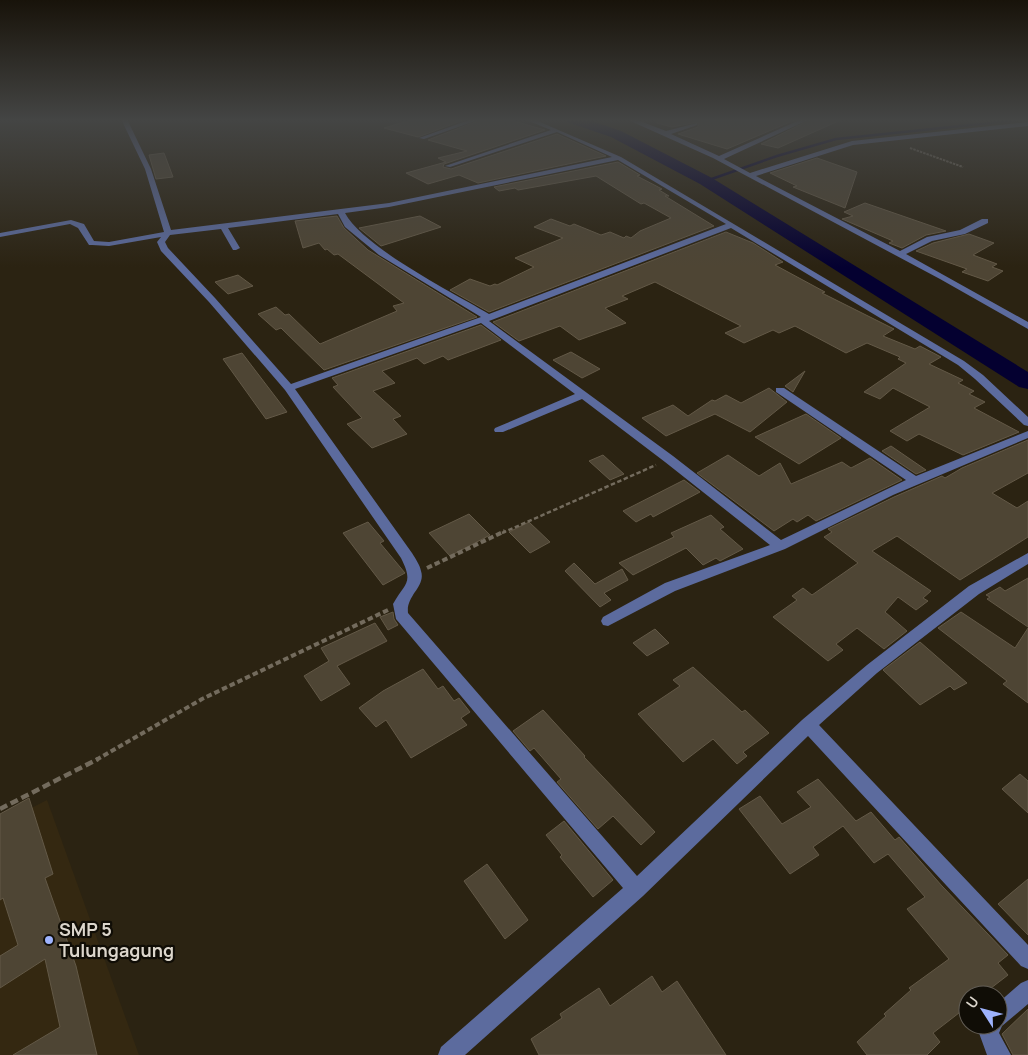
<svg xmlns="http://www.w3.org/2000/svg" width="1028" height="1055" font-family="Manrope,sans-serif">
<rect width="100%" height="100%" fill="#2b2312"/>
<path fill="#342811" d="M47,800L139,1055H0V824Z"/>
<g fill="none" stroke-linecap="round" stroke-linejoin="round">
<path stroke="#040030" stroke-width="2.5" d="M706,181L777,156L836,139L1028,119"/>
<path fill="#040030" fill-rule="evenodd" d="M565,119H586L621,131L712,178L1028,372V389L1019,387L700,184L611,137L567,122Z"/>
</g>
<g fill="#4e4534" stroke="#635947">
<path d="M414,119H466L418,137L384,128Z"/>
<path d="M483,119H507L545,130L444,164L443,167L451,169L557,134L606,156L478,183L459,175L428,184L406,173L446,162L438,158L467,151L428,140Z"/>
<path d="M657,119H797L727,149L678,134L698,127V122L672,127L657,123Z"/>
<path d="M812,119H843L778,148L761,144Z"/>
<path d="M164,153L173,177L156,179L149,155Z"/>
<path d="M817,158L857,172L845,208L793,187L797,186L770,173Z"/>
<path d="M618,162L640,175L637,176L662,189L659,190L669,196H665L714,226L489,312L450,290L470,279L490,286L495,284L497,285L534,267L515,258L563,238L534,227L551,219L570,226L574,224L601,235L610,232L624,238L626,236L631,238L640,231L671,218L644,203L641,204L596,176L518,190L515,188L499,191L494,187Z"/>
<path d="M865,203L946,231L926,235L902,248L889,243L893,241L842,219L853,216L844,212Z"/>
<path d="M337,216L344,228L368,250L477,317L324,370L281,328L276,330L258,314L276,307L285,315L289,314L320,344L397,311L393,306L404,303L338,254L334,255L327,249L325,250L319,243L303,248L295,221Z"/>
<path d="M420,216L441,227L381,246L359,228Z"/>
<path d="M726,232L753,243L783,262L775,265L825,292L822,293L894,329L883,336L915,349L920,346L941,357L929,364L963,380L958,383L974,391L969,394L985,402L974,408L1019,432L963,455L919,434L907,441L890,431L930,407L893,388L880,399L864,392L906,363L898,359L900,357L867,343L846,353L795,326L779,333L773,330L744,343L725,333L741,326L655,282L622,296L628,299L605,308L626,323L579,340L560,326L519,341L493,322Z"/>
<path d="M969,234L994,243L973,255L997,264L992,267L1003,271L988,281L962,272L967,269L916,251L933,243Z"/>
<path d="M238,275L253,286L228,294L215,282Z"/>
<path d="M481,325L501,340L448,360L443,356L424,364L417,358L382,371L395,383L373,391L401,416L393,419L407,434L372,448L347,424L362,418L333,387L338,385L332,378Z"/>
<path d="M571,352L600,369L582,378L553,360Z"/>
<path d="M242,353L287,412L266,419L223,359Z"/>
<path d="M805,371L793,392L785,386Z"/>
<path d="M769,388L787,402L750,432L715,414L666,436L642,418L673,405L688,416L712,400L715,401L726,395L741,403Z"/>
<path d="M806,414L841,438L799,464L755,437Z"/>
<path d="M1028,440V473L992,493L1017,508L1028,501V537L960,580L897,536L872,551L931,591L923,598L928,601L916,610L898,597L885,612L907,631L884,649L857,628L836,644L843,650L828,661L773,617L797,600L792,596L803,588L812,595L858,563L824,537L832,532L828,529L894,497L942,476L945,478L962,468Z"/>
<path d="M891,446L926,470L916,474L882,451Z"/>
<path d="M603,455L624,474L610,480L589,461Z"/>
<path d="M728,455L759,476L780,463L791,484L842,462L851,468L870,458L902,480L816,521L808,515L797,522L793,519L774,531L697,473Z"/>
<path d="M684,480L700,492L653,517L651,514L636,522L623,511Z"/>
<path d="M469,514L490,535L450,556L429,533Z"/>
<path d="M711,515L724,527L720,529L743,549L720,561L716,558L703,565L686,548L633,575L619,563L674,537L671,533Z"/>
<path d="M368,522L384,541L380,543L405,573L383,585L343,533Z"/>
<path d="M529,522L550,542L530,553L509,532Z"/>
<path d="M574,563L595,584L622,569L628,580L604,593L611,600L600,607L565,571Z"/>
<path d="M1028,578V627L987,599L990,597L986,595L1000,587L1005,591Z"/>
<path d="M393,612L394,619L398,625L388,630L380,617Z"/>
<path d="M961,612L1015,648L1028,628V703L1003,684L1007,681L938,628Z"/>
<path d="M375,623L387,641L337,666L350,684L321,701L304,676L329,661L321,648Z"/>
<path d="M655,629L669,643L647,656L633,643Z"/>
<path d="M920,642L967,683L954,690L950,686L920,705L883,670Z"/>
<path d="M693,667L742,712L745,710L769,733L743,752L747,756L737,764L713,739L683,762L638,714L680,686L673,680Z"/>
<path d="M423,669L438,689L443,686L454,701L459,698L470,712L461,718L467,725L411,758L386,720L376,727L359,708L383,691Z"/>
<path d="M543,710L585,756L584,757L655,832L641,845L613,816L598,829L557,782L561,779L534,748L530,751L513,731Z"/>
<path d="M1020,774L1028,781V813L1002,789Z"/>
<path d="M818,779L856,821L871,812L895,840L899,837L942,886L1008,955L998,963L1008,975L982,995H968V1006L933,1033L940,1042L927,1055H867L857,1042L886,1016L884,1014L911,990L909,988L949,959L907,909L925,897L888,854L874,863L843,826L813,847L819,855L790,874L739,809L760,796L782,824L811,807L797,792Z"/>
<path d="M29,798L53,874L45,878L76,966L97,1055H13L60,1027L45,959L0,988V956L18,945L3,898L0,900V814Z"/>
<path d="M564,821L613,880L593,897L560,857L562,855L546,835Z"/>
<path d="M487,864L528,920L505,939L464,881Z"/>
<path d="M1028,879V935L998,904Z"/>
<path d="M652,976L662,992L677,981L726,1055H539L531,1039L562,1018L560,1014L599,988L610,1006Z"/>
<path d="M1028,1009V1055H1013L1002,1034Z"/>
</g>
<g fill="none" stroke-linecap="round" stroke-linejoin="round">
<path stroke="#736b5d" stroke-width="2" stroke-dasharray="2.5 1" stroke-linecap="butt" d="M910,148L963,167"/>
<path stroke="#736b5d" stroke-width="2.5" stroke-dasharray="4.5 2.5" stroke-linecap="butt" d="M502,533L656,465"/>
<g stroke="#736b5d" stroke-width="4" stroke-dasharray="5.5 3" stroke-linecap="butt">
<path d="M427,568L505,531"/>
<path d="M96,760L202,699L388,610"/>
</g>
<path stroke="#736b5d" stroke-width="4.5" stroke-dasharray="8 4" stroke-linecap="butt" d="M0,809L98,759"/>
<g fill="#5c6b9e" fill-rule="evenodd">
<path d="M121,119H127L151,169L171,230L389,203L612,157L557,132L450,167L445,166L551,130L524,119H533L621,157L964,361L983,375L1028,417V426L1024,425L975,379L958,365L731,228L489,321L673,456L781,540L906,480L776,392V388H784L916,476L1028,431V438L893,495L785,549L675,591L608,626L603,625L601,621L603,617L665,583L770,545L665,462L582,399L503,432H495L494,430L495,428L575,394L481,323L295,389L412,553C415,558 420,565 421,571C426,587 406,595 408,613L637,876L802,720L867,665L969,586L1028,553V564L979,594L877,673L819,725L1028,945V969L1021,966L808,736L643,896L465,1055H438L441,1047L623,888L396,619L393,604C405,582 414,584 401,558L285,390L209,302L161,251L157,242L161,237L109,246L92,245H89L78,228L70,224L0,237V233L71,220L84,224L94,241L109,242L164,232L145,169ZM618,160L726,224L489,314C452,292 364,248 345,213L389,207ZM338,214L345,227L379,255L481,317L291,384L215,298L168,248L165,242L170,235L221,229L233,250H236L240,248L228,228Z"/>
<path d="M472,119H481L424,139L419,138Z"/>
<path d="M626,119H635L666,131L697,123V125L671,134L719,156L802,119H810L724,159L750,173L852,141L1028,122V126L853,145L756,176L900,251L927,237L960,230L982,219H988V223L965,234L932,241L906,254L1028,322V329L940,279L713,158Z"/>
<path d="M1028,980V1004L1002,1026L999,1033L1011,1055H987L979,1033L982,1025H998V1003L1021,983Z"/>
</g>
</g>
<linearGradient id="sky" x2="0" y2="1"><stop stop-color="#18130a"/><stop offset="0.45" stop-color="#444544"/><stop offset="1" stop-color="#444544" stop-opacity="0"/></linearGradient>
<rect width="1028" height="267" fill="url(#sky)"/>
<circle fill="#9eb3fd" stroke="#100d06" stroke-width="2" cx="49" cy="940" r="5"/>
<g text-anchor="middle" stroke-width="4.5" stroke-linejoin="round" paint-order="stroke">
<g font-size="18" font-weight="bold" fill="#dcd6cc" stroke="#100d06" text-anchor="start">
<text x="59" y="936">SMP 5<tspan x="59" dy="21">Tulungagung</tspan></text>
</g>
</g>
<g transform="translate(983 1010) rotate(306)"><circle r="24" fill="#100d06" stroke="#625d55"/>
<path d="M0-4L9 19L0 12L-9 19Z" fill="#9eb3fd"/>
<text y="-8" font-size="14" font-weight="bold" text-anchor="middle" fill="#dcd6cc">U</text>
</g>
</svg>
